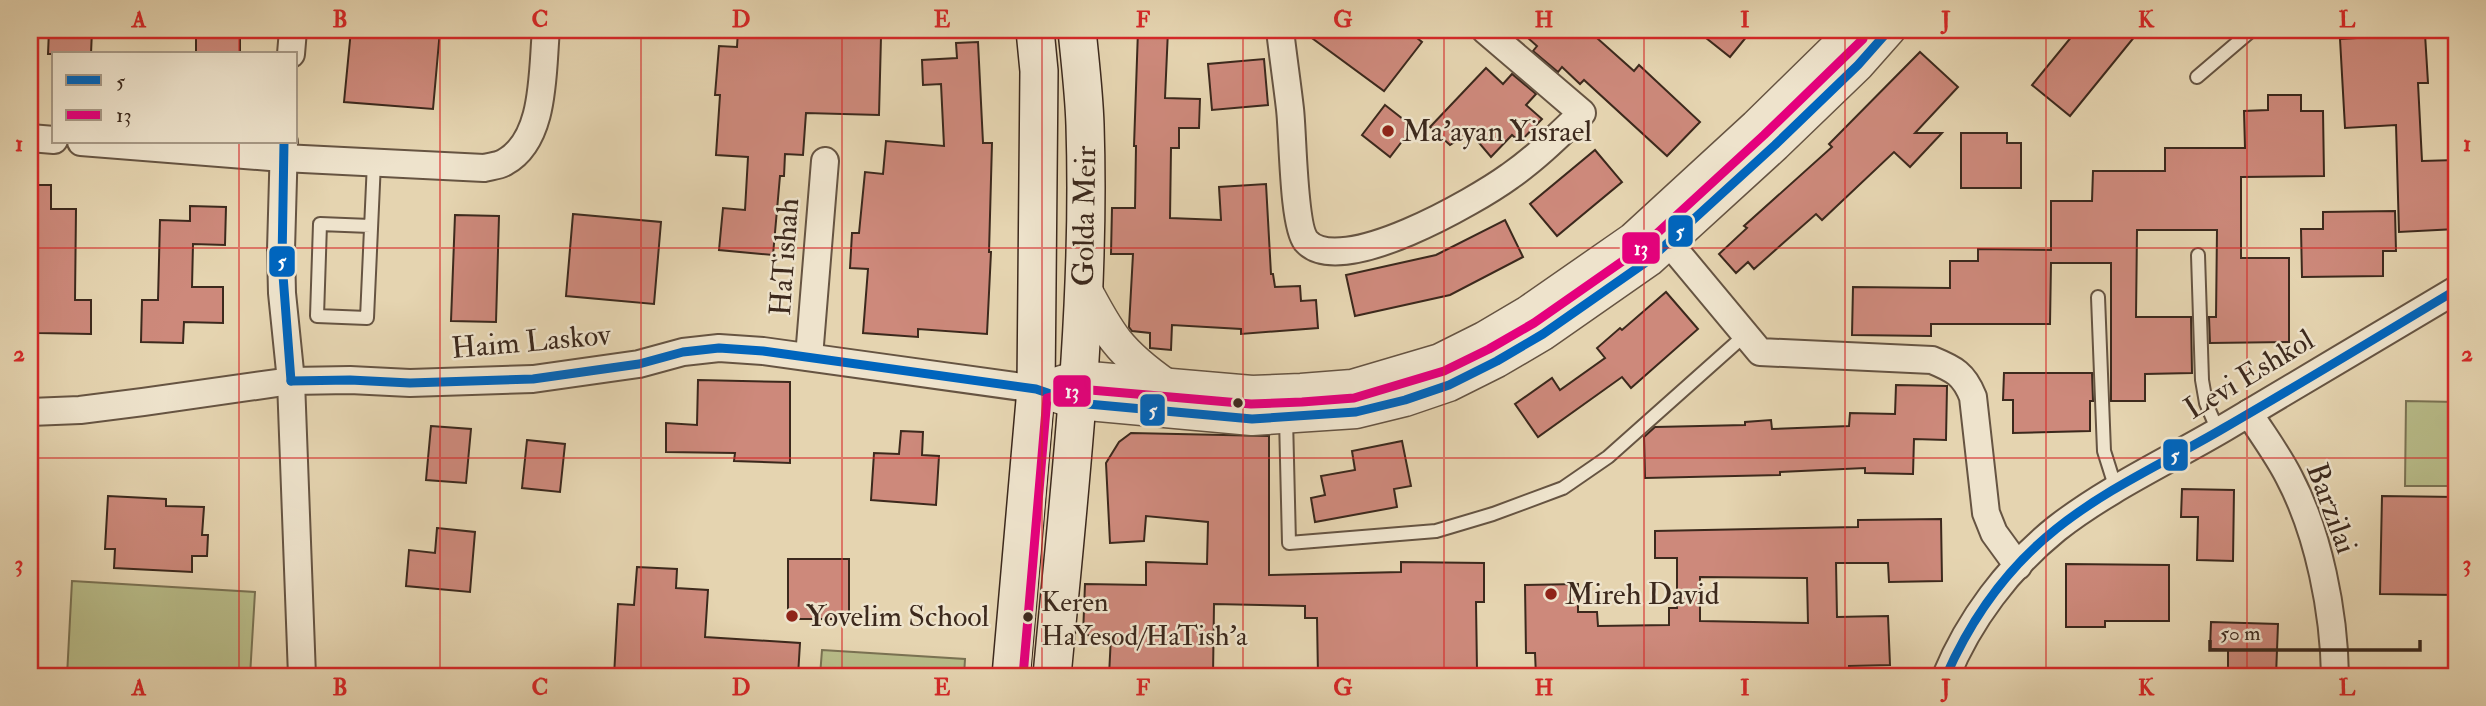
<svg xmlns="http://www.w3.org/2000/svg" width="2486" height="706" font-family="'IM FELL Double Pica',serif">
<rect width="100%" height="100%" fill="#e5d4b0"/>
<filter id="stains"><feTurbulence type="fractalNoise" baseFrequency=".00286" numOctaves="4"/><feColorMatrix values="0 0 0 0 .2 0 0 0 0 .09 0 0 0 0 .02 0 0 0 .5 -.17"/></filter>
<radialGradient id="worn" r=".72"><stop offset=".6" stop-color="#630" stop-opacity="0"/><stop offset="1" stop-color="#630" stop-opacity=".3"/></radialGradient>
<g fill="#b8bc89" stroke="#7a7253" stroke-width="2">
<path d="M2406,401L2456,402V486H2405Z"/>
<path d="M72,581L255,592L250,676H67Z"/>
<path d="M822,650L965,659L964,676H820Z"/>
</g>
<g fill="#cd897b" stroke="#3c291d" stroke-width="2" fill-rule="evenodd">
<path d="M49,30H92L91,54H48Z"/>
<rect x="196" y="30" width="44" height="24"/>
<path d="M351,30H440L433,109L344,102Z"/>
<path d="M738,30H804L803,35L881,37L879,115L806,113L803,155L785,154L784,176H780L773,255L719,250L723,208L745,210L748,157L716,155L720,95H715L719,46L737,47Z"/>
<path d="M1138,30H1168L1165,98L1200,99L1199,128H1179V148H1171L1170,218L1221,220L1219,187L1266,184L1271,274H1273L1275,287L1300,286L1301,301L1316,300L1318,328L1241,334V329L1172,325L1171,350L1150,348V333L1132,331L1129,327L1133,254H1111L1112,208H1135L1136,146H1134Z"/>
<path d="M1301,30H1407L1422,42L1384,91Z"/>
<path d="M1519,30H1588L1634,71L1639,65L1700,122L1667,156L1584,80L1580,84L1562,67L1558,72L1533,51L1537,46Z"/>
<path d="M1696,30H1752L1730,57Z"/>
<path d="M2077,30H2140L2070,116L2032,85Z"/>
<path d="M2425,34L2428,83H2418L2422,161L2456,160V229L2399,232L2396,125L2345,128L2340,39Z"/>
<path d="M978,42L983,143H992L989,252H991L987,334L918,329V337L863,333L868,269L850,268L852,233H859L865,172L883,174L886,141L944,146L941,84L923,85L922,60L957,58L956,43Z"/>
<path d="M1920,52L1958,87L1915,133H1942L1910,167L1894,152L1822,220L1816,214L1754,269L1748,262L1736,273L1719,254L1747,228L1744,226L1832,147L1829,144Z"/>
<path d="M1264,59L1268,105L1212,110L1208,64Z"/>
<path d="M1486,68L1503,84L1512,74L1536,94L1526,105L1542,119L1520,142L1512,135L1491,157L1470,132L1450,145L1430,127Z"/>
<path d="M2268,95H2301V111H2323L2324,176L2241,177V258H2289V342L2210,343L2209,317H2216L2217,230H2137L2136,317H2191L2192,373L2145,374V401H2111V263H2051L2050,324H1931V336L1852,335L1853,287L1950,288V261H1978V249L2051,250V201H2092L2093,171H2165V148H2245L2244,111L2268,110Z"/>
<path d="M1385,105L1413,127L1390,157L1362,135Z"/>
<path d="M1961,133H2007V143H2021V188H1961Z"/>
<path d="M1595,150L1622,182L1557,236L1530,204Z"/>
<path d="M30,185H51V209H76L75,300H91V334L38,333V311H30Z"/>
<path d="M190,206L226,207L225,245L193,244L192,287H223V323L184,322L183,343L141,342L142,300H158L160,220L190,221Z"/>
<path d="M2395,211L2396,251H2383V276L2302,277L2301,229H2323V212Z"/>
<path d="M573,214L661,222L654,304L566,296Z"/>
<path d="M455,215L499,216L496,322L451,321Z"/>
<path d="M1505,220L1523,257L1450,295L1355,316L1346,275L1436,255Z"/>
<path d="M1666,292L1698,329L1631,388L1622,377L1538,437L1515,404L1552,378L1560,390L1605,358L1597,348L1620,328L1622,330Z"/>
<path d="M2004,373H2092L2093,401H2090V431L2013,433V400H2003Z"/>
<path d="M698,380L790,382V463L734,461L735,453L666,452V423L697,425Z"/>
<path d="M1896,385L1947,386L1946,440L1914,439L1913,474L1865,473V468L1780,472V475L1645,478L1644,437L1655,427L1745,425V422L1771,420L1772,429L1849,426L1850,413L1895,414Z"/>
<path d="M431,426L471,429L466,483L426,480Z"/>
<path d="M901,431L923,432L922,455L939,456L936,505L871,500L874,453L899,454Z"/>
<path d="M1131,433L1269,436V575L1401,572V562L1484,563V602H1476L1477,671L1429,672V676H1318L1317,618H1305V606L1214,604L1213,676H1109L1111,636L1083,635L1085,584L1146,585V562L1207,564L1208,522L1146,516L1144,541L1110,543L1106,463L1119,442Z"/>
<path d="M527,440L565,444L560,492L522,488Z"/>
<path d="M1402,441L1411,486L1394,489L1397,507L1315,522L1311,498L1325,495L1321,476L1355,470L1352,451Z"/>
<path d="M2182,489L2234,490L2233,561L2197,560L2198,517H2181Z"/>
<path d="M108,496L166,499V506L204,507L202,535H208L207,556H192V572L114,568L115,549H105Z"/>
<path d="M2382,496L2456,497V595L2380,594Z"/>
<path d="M1941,519L1942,581L1889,582L1888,563H1836L1837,617L1888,616L1890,665L1849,666V676H1536L1535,653H1526L1525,585L1578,584V612H1597L1598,626L1669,625V608H1677V558H1655V531L1858,527V520ZM1700,577L1807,578L1808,623L1700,621Z"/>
<path d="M437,528L475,532L470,592L406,586L409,550L435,553Z"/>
<rect x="788" y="559" width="61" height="60"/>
<path d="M2066,564L2169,565V621H2105V627H2066Z"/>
<path d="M637,567L677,569L676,588L708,590L705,637L800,643L798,676H614L618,604L634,605Z"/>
<path d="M2211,622L2278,624L2276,676H2228V650L2210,649Z"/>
</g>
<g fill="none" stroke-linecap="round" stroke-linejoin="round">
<defs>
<g id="service">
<path d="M2197,77L2252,30"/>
<path d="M370,226L320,224L317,316L367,318L374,162"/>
<path d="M2198,255L2202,380L2206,403L2218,431"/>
<path d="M2098,297L2104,451L2116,489"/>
<path d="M1286,418L1289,543L1436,531L1493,514L1563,488L1608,457L1745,335"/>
</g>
<g id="minor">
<path d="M1280,30C1283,56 1287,83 1290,109C1293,134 1293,225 1306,241C1340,280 1477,200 1510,176C1536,158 1559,135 1582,113L1485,30"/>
<path d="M291,54L293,30"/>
<path d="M30,138L54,140"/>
<path d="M81,142L283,158L484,168C491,166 499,166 505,162C546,139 542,71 546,30"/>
<path d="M284,142L281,250L282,293L291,381L302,676"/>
<path d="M1655,226L1760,352L1932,360C1954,369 1964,374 1973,397L1986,513L1994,533L2018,566"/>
<path d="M809,357L825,161"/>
<path d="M30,412L80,410L143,402L291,381L350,380L410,383L533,379L639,364L683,352L719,348L763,351L1036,389"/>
<path d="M2249,413C2262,434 2278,455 2289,477C2319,534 2334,612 2335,676"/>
<path d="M1946,676C1969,620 2008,568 2056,529C2107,489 2168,461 2224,428C2301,382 2379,336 2456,290"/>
</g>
<g id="tertiary">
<path d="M1083,285C1109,335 1119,352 1166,385"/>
<path d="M1055,384L1078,377L1252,392L1301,390L1352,386L1440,360L1484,338L1528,312L1633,239L1756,126L1854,30"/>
<path d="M1036,389L1077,403L1252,419L1356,412L1405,400L1449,385L1497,361L1543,334L1649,260L1775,145L1858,65L1889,30"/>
</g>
<g id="secondary">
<path d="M1011,676L1036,389L1039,71L1035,30"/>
<path d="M1052,676C1069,493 1091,309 1085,125C1084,93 1080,61 1077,30"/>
</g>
</defs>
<use href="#service" stroke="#665442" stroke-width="16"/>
<use href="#minor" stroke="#665442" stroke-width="30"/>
<use href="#tertiary" stroke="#665442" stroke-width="35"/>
<use href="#secondary" stroke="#3c291d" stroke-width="40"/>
<use href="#service" stroke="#eee3cc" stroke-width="12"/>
<use href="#minor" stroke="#eee3cc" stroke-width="26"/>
<use href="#tertiary" stroke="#eee3cc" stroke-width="32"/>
<use href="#secondary" stroke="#eee3cc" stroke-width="37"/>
<defs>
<g id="bus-1">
<path d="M284,142L282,262L291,381"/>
<path d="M291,381L350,380L410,383L533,379L639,364L683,352L719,348L763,351L1036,389L1077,403L1252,419L1356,412L1405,400L1449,385L1497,361L1543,334L1649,260L1775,145L1858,65L1889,30"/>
<path d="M1946,676C1971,619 2007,568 2056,529C2107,488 2168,461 2224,428C2302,383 2379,336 2456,290"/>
</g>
<path id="bus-2" d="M1023,676L1047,398L1079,389L1251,404L1302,402L1354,398L1444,371L1489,349L1534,323L1640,249L1764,135L1863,39"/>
</defs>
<use href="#bus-1" stroke="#eee3cc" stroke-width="14"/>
<use href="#bus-2" stroke="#eee3cc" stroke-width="14"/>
<use href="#bus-1" stroke="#0065bd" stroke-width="9"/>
<use href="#bus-2" stroke="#e5007d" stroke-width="9"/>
</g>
<path fill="none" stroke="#d62828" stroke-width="2" stroke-opacity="0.55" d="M239,30V54M440,30V676M641,30V676M842,30V676M1042,30V676M1243,30V676M1444,30V676M1644,30V676M1845,30V676M2046,30V676M2247,30V676M239,142V676M30,248H2456M30,458H2456"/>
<g fill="#8f2418" stroke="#eee3cc" stroke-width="2.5">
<circle cx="1388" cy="131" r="7"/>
<circle cx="1551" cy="594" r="7"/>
<circle cx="792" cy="616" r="7"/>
</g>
<g fill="#3c291d" stroke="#eee3cc" stroke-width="2.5">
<circle cx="1238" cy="403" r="6"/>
<circle cx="1028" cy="617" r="6"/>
</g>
<g text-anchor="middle" stroke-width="5" stroke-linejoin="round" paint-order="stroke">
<g font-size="28" fill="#3c291d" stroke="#eee3cc" text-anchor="start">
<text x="1041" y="611">Keren<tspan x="1041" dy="34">HaYesod/HaTish'a</tspan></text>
</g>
<g font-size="30" fill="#3c291d" stroke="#eee3cc" text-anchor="start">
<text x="1402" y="141">Ma'ayan Yisrael</text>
<text x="1565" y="604">Mireh David</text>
<text x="806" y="626">Yovelim School</text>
</g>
<g font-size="30" fill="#3c291d" stroke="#eee3cc">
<text transform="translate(1084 216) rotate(-89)" y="10">Golda Meir</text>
<text transform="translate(784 257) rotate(-86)" y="10">HaTishah</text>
<text transform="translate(531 341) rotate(-5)" y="10">Haim Laskov</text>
<text transform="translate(2249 374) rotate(-31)" y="10">Levi Eshkol</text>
<text transform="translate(2332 508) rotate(70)" y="10">Barzilai</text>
</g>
</g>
<g stroke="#eee3cc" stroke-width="2.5">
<rect x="1667" y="214" width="27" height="34" rx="7" fill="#0065bd"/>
<rect x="1621" y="231" width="40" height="34" rx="7" fill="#e5007d"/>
<rect x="268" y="245" width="28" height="33" rx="7" fill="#0065bd"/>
<rect x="1052" y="374" width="40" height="34" rx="7" fill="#e5007d"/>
<rect x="1139" y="393" width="27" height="34" rx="7" fill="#0065bd"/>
<rect x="2162" y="438" width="27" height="34" rx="7" fill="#0065bd"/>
</g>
<g font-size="19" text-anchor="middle" font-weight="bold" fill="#fff">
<text x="1680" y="238">5</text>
<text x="1641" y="255">13</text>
<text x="282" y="268">5</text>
<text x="1072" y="398">13</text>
<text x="1153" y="417">5</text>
<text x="2175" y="462">5</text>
</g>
<rect width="2486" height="706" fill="none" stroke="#e5d4b0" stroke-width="77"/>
<rect x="52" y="52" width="245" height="91" fill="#eee3cc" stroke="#a79986" stroke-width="2"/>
<rect x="66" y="75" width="35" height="10" fill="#0065bd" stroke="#a79986" stroke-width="2"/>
<text x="116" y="88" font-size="21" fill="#3c291d">5</text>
<rect x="66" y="110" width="35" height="10" fill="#e5007d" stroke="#a79986" stroke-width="2"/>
<text x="116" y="122" font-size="21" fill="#3c291d">13</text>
<path d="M2210 640v10h210v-10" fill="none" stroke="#3c291d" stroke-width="3.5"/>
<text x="2220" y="640" font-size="21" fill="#3c291d" stroke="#eee3cc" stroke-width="5" paint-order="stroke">50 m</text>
<rect x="38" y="38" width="2410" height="630" fill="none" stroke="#d62828" stroke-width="2.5"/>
<g font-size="23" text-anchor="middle" font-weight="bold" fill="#d62828">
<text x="139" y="27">A</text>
<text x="340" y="27">B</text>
<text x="540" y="27">C</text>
<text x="741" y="27">D</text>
<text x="942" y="27">E</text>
<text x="1143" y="27">F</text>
<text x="1343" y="27">G</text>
<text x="1544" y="27">H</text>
<text x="1745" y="27">I</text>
<text x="1946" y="27">J</text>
<text x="2146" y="27">K</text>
<text x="2347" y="27">L</text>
<text x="19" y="151">1</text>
<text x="2467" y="151">1</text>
<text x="19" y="361">2</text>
<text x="2467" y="361">2</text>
<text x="19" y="571">3</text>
<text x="2467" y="571">3</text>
<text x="139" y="695">A</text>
<text x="340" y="695">B</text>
<text x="540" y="695">C</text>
<text x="741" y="695">D</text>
<text x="942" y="695">E</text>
<text x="1143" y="695">F</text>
<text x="1343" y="695">G</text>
<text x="1544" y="695">H</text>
<text x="1745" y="695">I</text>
<text x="1946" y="695">J</text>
<text x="2146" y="695">K</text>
<text x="2347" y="695">L</text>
</g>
<rect width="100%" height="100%" filter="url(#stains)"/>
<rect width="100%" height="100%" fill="url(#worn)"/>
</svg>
